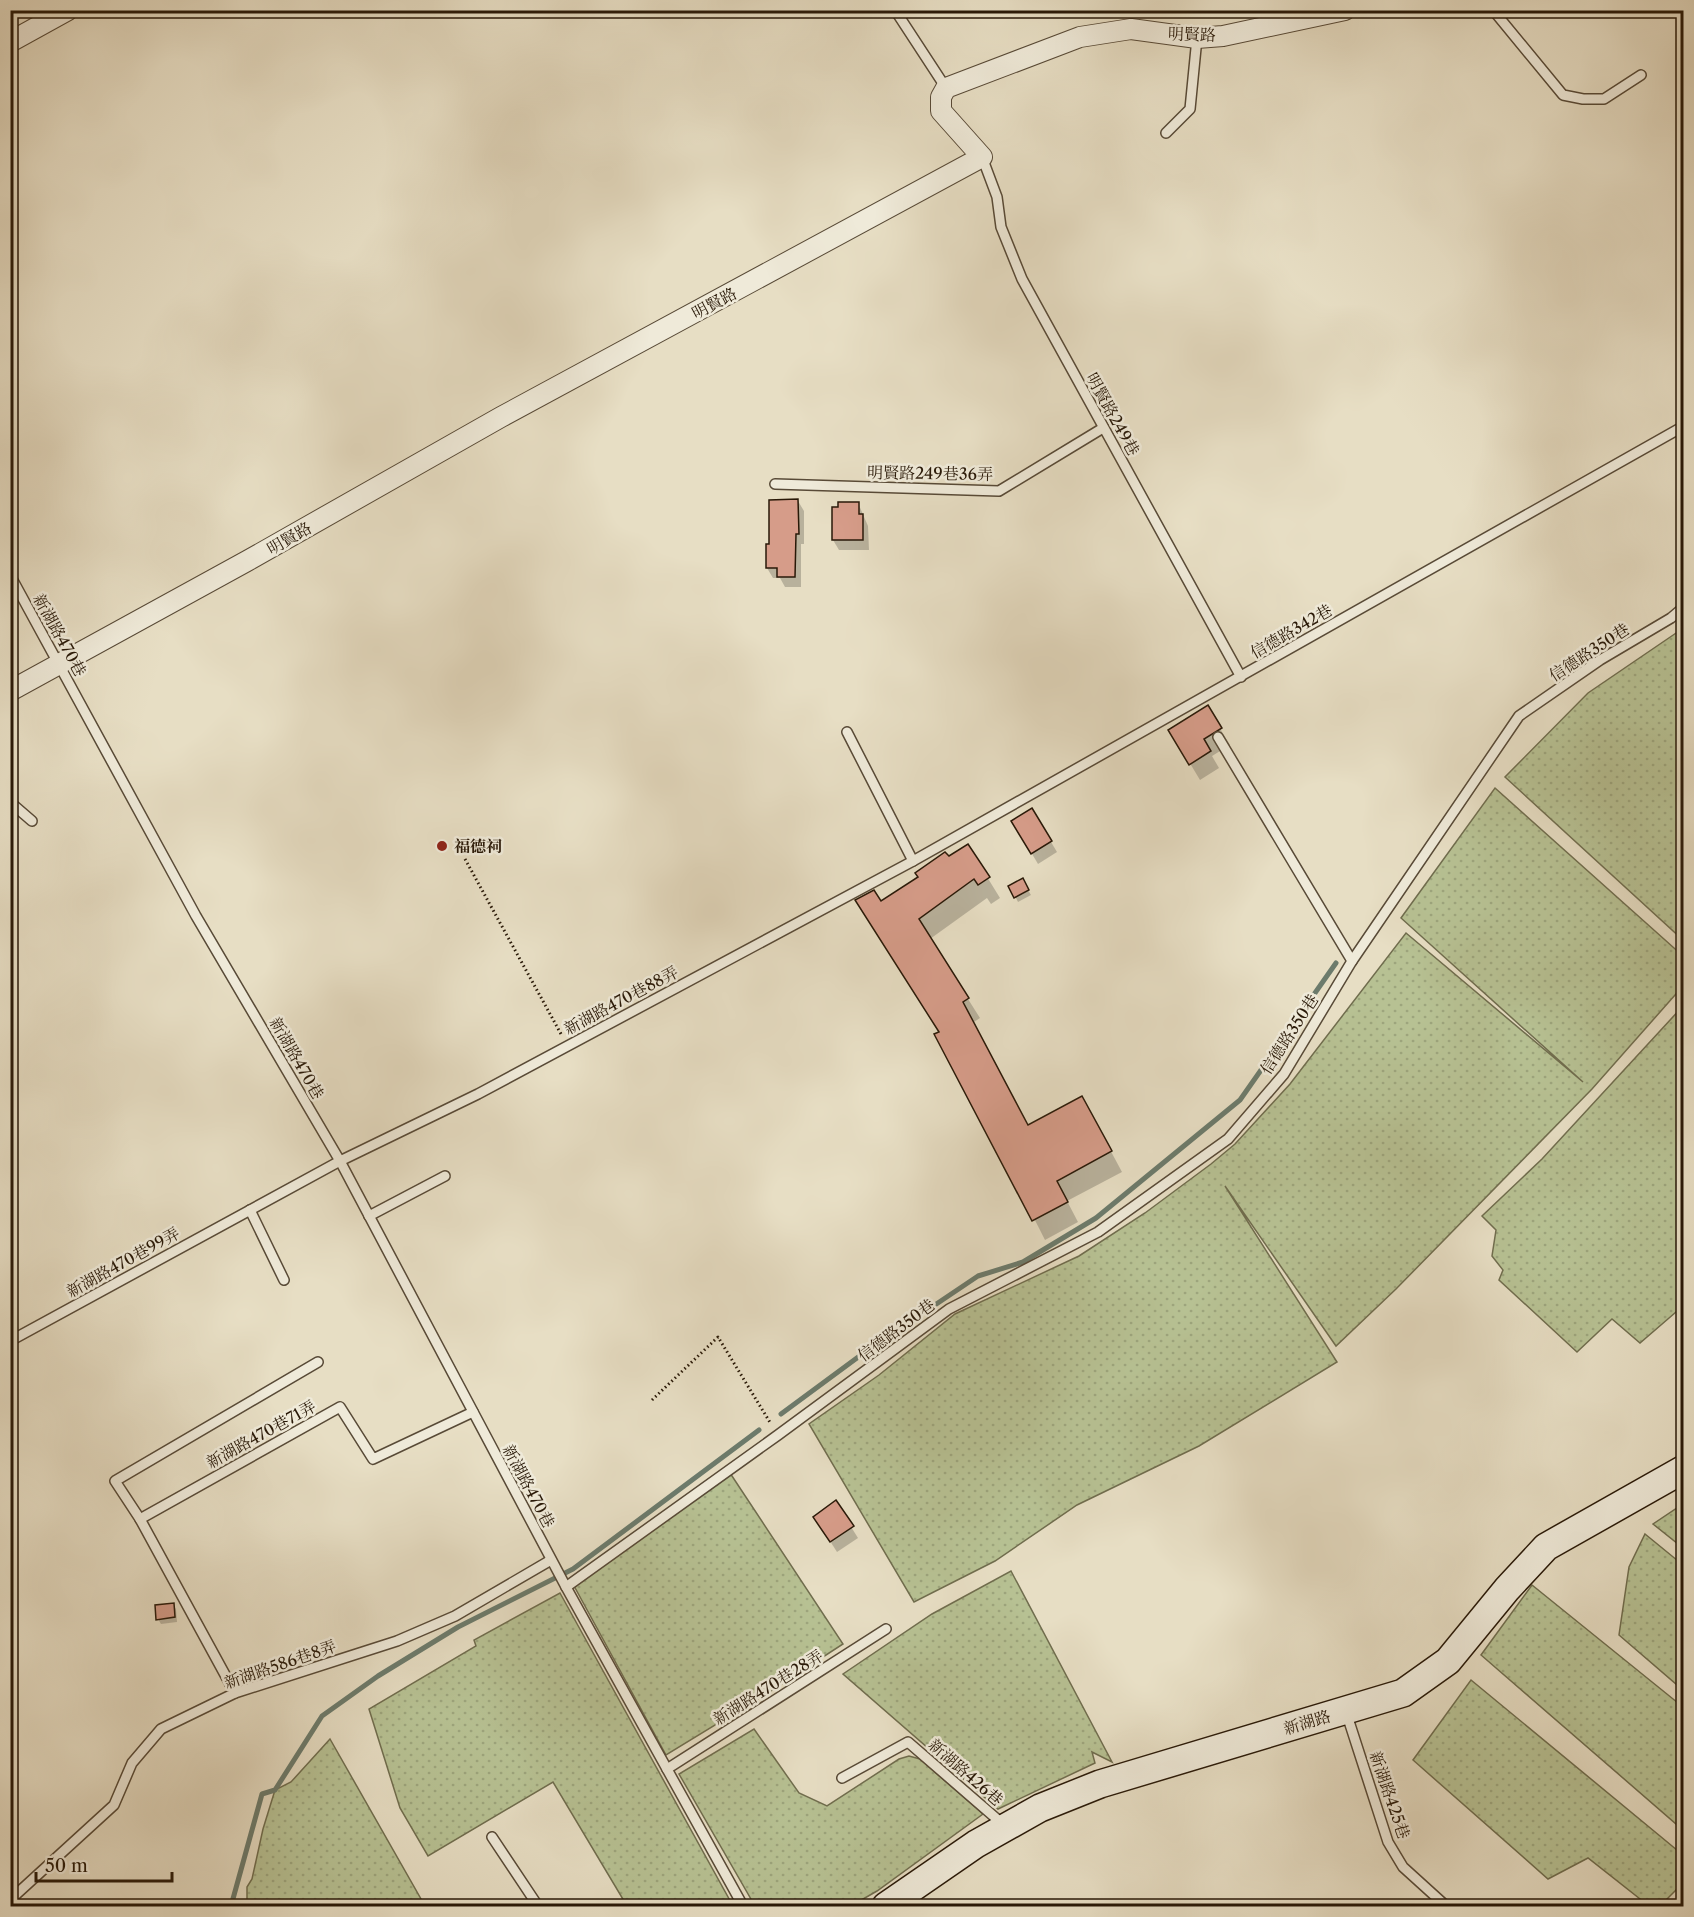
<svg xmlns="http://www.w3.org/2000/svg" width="1694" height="1917" font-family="'Libre Caslon Text','Noto Serif TC',serif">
<defs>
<pattern id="garden-dots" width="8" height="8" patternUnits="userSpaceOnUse" patternTransform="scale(1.5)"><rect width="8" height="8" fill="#b7c193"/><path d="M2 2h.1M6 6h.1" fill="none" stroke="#9da57d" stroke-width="1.8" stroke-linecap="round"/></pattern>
</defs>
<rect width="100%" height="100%" fill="#e7dec4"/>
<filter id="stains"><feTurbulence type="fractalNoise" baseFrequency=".00333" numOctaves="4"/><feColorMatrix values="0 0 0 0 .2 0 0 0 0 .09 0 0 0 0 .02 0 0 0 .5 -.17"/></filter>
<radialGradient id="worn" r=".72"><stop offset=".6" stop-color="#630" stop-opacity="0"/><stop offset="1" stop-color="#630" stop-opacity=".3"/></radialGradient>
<g fill="url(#garden-dots)" stroke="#706d4e" stroke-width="1.5">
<path d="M1682,629L1684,630L1683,940L1505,777L1588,693Z"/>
<path d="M1495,788L1683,956V986L1592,1089L1396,1289L1336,1346L1225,1186L1337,1362L1199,1446L1077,1505L995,1561L914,1602L809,1424L879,1375L955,1314L1079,1256L1145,1213L1211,1164L1235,1144L1290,1084L1406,933L1583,1082L1401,918Z"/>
<path d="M1683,1006V1306L1640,1343L1612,1319L1577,1352L1499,1280L1503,1270L1492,1256L1496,1230L1482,1216L1542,1159Z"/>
<path d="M730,1473L843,1644L766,1694L666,1755L573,1584Z"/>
<path d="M1683,1504V1548L1653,1524Z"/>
<path d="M1645,1534L1683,1565V1690L1619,1635L1629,1567Z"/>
<path d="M1011,1571L1112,1762L1092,1752L1095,1763L998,1809L843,1674L932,1614Z"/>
<path d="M1532,1585L1683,1707V1830L1481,1655Z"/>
<path d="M560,1593L733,1906H627L553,1782L428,1856L400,1808L369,1709L476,1646L474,1640Z"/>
<path d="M1471,1680L1683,1855V1883L1660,1906H1649L1588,1858L1548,1879L1413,1760Z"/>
<path d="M754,1729L799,1793L827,1806L899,1759L909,1756L920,1759L983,1814L877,1891L851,1906H755L679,1774Z"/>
<path d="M330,1739L425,1906H247V1887L252,1879L263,1829L275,1790L291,1782Z"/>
</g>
<g fill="#0003">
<path d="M798,501L804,511V544H801V587H785L780,578H773L767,568L771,545Z"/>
<path d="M858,503L868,526L869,550H839L833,540Z"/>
<path d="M1207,707L1230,745L1212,756L1219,768L1200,780L1170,730Z"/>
<path d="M1019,832L1051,842L1057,852L1038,864Z"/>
<path d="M968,846L1000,898L991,904L987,898L930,939L980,1018L974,1022L1028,1127L1093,1118L1122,1172L1067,1201L1078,1222L1045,1240L940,1033L881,903Z"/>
<path d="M1022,880L1031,895L1018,902L1010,886Z"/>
<path d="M836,1503L858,1538L837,1552L821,1527Z"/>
<path d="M173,1605L176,1609L177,1622L161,1624L158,1619Z"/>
</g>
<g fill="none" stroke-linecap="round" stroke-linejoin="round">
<g stroke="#6c7b6c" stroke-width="5">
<path d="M781,1414L865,1352L978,1276L1023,1262L1096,1218L1240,1100L1336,963"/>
<path d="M231,1906L262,1794L275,1790L322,1716L378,1676L458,1627L573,1569L759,1430"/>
</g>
</g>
<g fill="#d69c89" stroke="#291908" stroke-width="1.5">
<path d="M798,499L799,534H796L795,577H777V568H766V544H769V500Z"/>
<path d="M838,502H859V514H863V540H832V507H838Z"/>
<path d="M1208,705L1222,728L1204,739L1211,751L1189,765L1168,730Z"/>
<path d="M1032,808L1052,841L1031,854L1011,821Z"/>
<path d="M968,844L990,877L978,885L974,879L919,919L969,998L963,1002L1028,1125L1082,1096L1112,1151L1057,1181L1068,1202L1032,1221L934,1034L939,1032L855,900L874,890L881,901L918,877L915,873L945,852L949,856Z"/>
<path d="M1023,878L1029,890L1014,898L1008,886Z"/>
<path d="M836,1500L854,1526L830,1542L813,1517Z"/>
<path d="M174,1603L175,1617L156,1620L155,1605Z"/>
</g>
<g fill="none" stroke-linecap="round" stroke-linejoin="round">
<defs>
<g id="lane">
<path d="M895,10L946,88"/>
<path d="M1493,10L1563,95L1583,99H1604L1641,75"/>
<path d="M1166,133L1190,109L1197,38"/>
<path d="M982,157L997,197L1001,227L1022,279L1241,677"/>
<path d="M775,484L999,491L1103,428"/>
<path d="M10,575L196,916L340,1161L566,1587L743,1906"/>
<path d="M847,732L913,861"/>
<path d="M1218,737L1352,961"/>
<path d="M10,802L32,821"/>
<path d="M250,1210L284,1280"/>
<path d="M369,1216L445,1176"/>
<path d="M10,1341L340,1161L478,1094L913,861L1684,426"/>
<path d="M140,1519L340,1407L373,1459L473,1412"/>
<path d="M566,1587L778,1435L949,1309L1098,1232L1228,1139L1284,1074L1352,961L1519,716L1600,660L1671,618L1684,607"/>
<path d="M235,1693L140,1519L115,1481L318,1362"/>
<path d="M1346,1712L1388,1842L1403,1867L1446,1906"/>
<path d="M667,1769L886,1629"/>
<path d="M842,1778L908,1742L1005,1826"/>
<path d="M492,1837L538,1906"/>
<path d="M10,1900L114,1805L132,1763L161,1729L235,1693L397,1641L455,1616L551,1560"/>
</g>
<g id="street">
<path d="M10,42L68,10"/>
<path d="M10,691L247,561L501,417L982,157L941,111V97L946,88L1080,37L1131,29L1197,38L1223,36L1345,10"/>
</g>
<path id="secondary" d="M886,1906L976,1844L1040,1808L1100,1784L1403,1693L1448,1661L1507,1589L1546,1547L1684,1469"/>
</defs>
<use href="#lane" stroke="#584a37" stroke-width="12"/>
<use href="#street" stroke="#584a37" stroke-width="22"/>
<use href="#secondary" stroke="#291908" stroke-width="30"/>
<g stroke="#291908" stroke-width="3" stroke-dasharray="1.5 3" stroke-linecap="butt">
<path d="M465,859L561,1034"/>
<path d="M652,1400L718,1337L771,1424"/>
</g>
<use href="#lane" stroke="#efead9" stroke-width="9"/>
<use href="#street" stroke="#efead9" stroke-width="20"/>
<use href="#secondary" stroke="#efead9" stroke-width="27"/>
</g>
<circle fill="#8f2418" stroke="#efead9" stroke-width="2" cx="442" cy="846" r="6"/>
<g text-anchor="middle" stroke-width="5" stroke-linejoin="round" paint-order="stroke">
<g font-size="16" fill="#291908" stroke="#efead9">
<text transform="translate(1192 34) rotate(2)" y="6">明賢路</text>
<text transform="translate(714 303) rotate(-28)" y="6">明賢路</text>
<text transform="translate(1113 414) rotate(61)" y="6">明賢路249巷</text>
<text transform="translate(930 473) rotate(1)" y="6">明賢路249巷36弄</text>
<text transform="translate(289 538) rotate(-30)" y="6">明賢路</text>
<text transform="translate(1291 631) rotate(-30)" y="6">信德路342巷</text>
<text transform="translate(60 635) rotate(61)" y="6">新湖路470巷</text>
<text transform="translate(1589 652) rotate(-33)" y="6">信德路350巷</text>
<text transform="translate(621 1000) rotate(-28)" y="6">新湖路470巷88弄</text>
<text transform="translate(1289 1034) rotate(-57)" y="6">信德路350巷</text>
<text transform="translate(297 1058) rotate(60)" y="6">新湖路470巷</text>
<text transform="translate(123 1262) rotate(-29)" y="6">新湖路470巷99弄</text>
<text transform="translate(896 1330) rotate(-37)" y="6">信德路350巷</text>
<text transform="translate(261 1434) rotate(-29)" y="6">新湖路470巷71弄</text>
<text transform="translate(529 1486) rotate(62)" y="6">新湖路470巷</text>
<text transform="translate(280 1664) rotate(-19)" y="6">新湖路586巷8弄</text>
<text transform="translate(768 1687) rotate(-32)" y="6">新湖路470巷28弄</text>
<text transform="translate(1307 1722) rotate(-17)" y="6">新湖路</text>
<text transform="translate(966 1772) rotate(41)" y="6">新湖路426巷</text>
<text transform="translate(1390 1795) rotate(71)" y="6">新湖路425巷</text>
</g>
<g font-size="16" font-weight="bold" fill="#291908" stroke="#efead9" text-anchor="start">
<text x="454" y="852">福德祠</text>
</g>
</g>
<rect width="1694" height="1917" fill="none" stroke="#e7dec4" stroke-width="36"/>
<rect x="12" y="12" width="1670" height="1893" fill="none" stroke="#291908" stroke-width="3"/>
<rect x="18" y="18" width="1658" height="1881" fill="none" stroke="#291908" stroke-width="1.5"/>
<path d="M36 1872v9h136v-9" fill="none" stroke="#291908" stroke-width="3"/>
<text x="45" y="1872" font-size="18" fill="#291908" stroke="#efead9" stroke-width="4.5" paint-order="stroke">50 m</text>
<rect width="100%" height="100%" filter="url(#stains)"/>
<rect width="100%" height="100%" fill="url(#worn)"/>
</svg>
